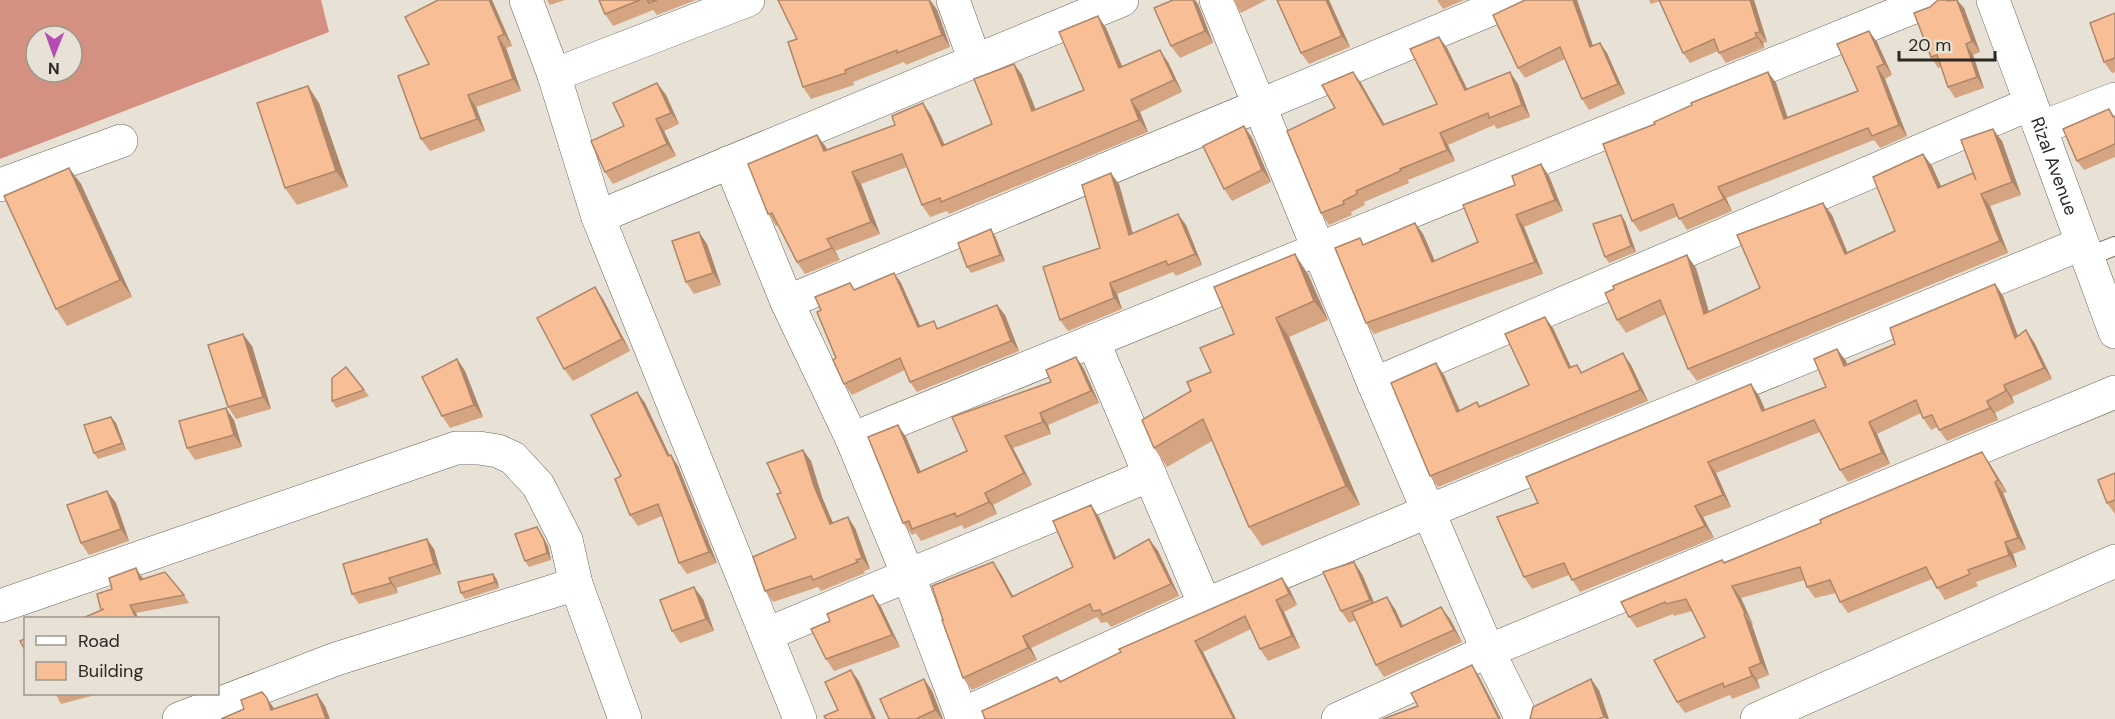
<svg xmlns="http://www.w3.org/2000/svg" width="2115" height="719" font-family="'DM Sans',sans-serif">
<rect width="100%" height="100%" fill="#e8e1d6"/>
<path fill="#d49181" fill-rule="evenodd" d="M0,0H321L329,32L0,159ZM36,36H72V72H36Z"/>
<g fill="none" stroke-linecap="round" stroke-linejoin="round">
<defs>
<path id="lane" d="M2087,257L2115,246"/>
<g id="street">
<path d="M526,0L554,75L598,217L800,719"/>
<path d="M953,0L975,61"/>
<path d="M1216,0L1374,384L1488,651L1522,719"/>
<path id="s1" d="M1993,0L2115,332"/>
<path d="M554,75L748,0"/>
<path d="M2040,128L2115,99"/>
<path d="M730,162L787,302L852,439L908,575L963,719"/>
<path d="M0,185L121,141"/>
<path d="M598,217L1122,0"/>
<path d="M787,302L1513,0"/>
<path d="M1093,341L1205,605"/>
<path d="M1374,384L2030,104"/>
<path d="M852,439L1931,0"/>
<path d="M0,606L456,448H479L498,451L513,458L538,485L566,540L576,584L625,719"/>
<path d="M767,634L1150,475"/>
<path d="M961,715L1205,605L1429,511L2081,244"/>
<path d="M179,719L336,659L576,584"/>
<path d="M1338,719L1488,651L2115,392"/>
<path d="M1757,719L2115,561"/>
</g>
</defs>
<use href="#lane" stroke="#696359" stroke-width="20"/>
<use href="#street" stroke="#696359" stroke-width="34"/>
<use href="#lane" stroke="#fff" stroke-width="18"/>
<use href="#street" stroke="#fff" stroke-width="33"/>
</g>
<g fill="#d5a481">
<path d="M438,0H492L512,46L506,48L521,91L476,107L485,131L430,151L421,139L429,64Z"/>
<path d="M547,0H565L550,5Z"/>
<path d="M599,0H696L657,15L653,10L613,26L605,14Z"/>
<path d="M778,0H930L937,10L950,47L906,65L904,62L853,82L854,85L811,99L803,87L797,39Z"/>
<path d="M1233,0H1266L1241,13Z"/>
<path d="M1277,0H1329L1350,47L1309,64L1301,53Z"/>
<path d="M1437,0H1464L1443,9Z"/>
<path d="M1649,0H1754L1767,42L1763,43L1764,48L1726,63L1718,51L1690,63L1683,53L1660,1L1651,4Z"/>
<path d="M1938,1L1964,8L1980,52L1973,55L1984,88L1955,98L1948,87L1941,67L1938,68L1931,57L1930,7Z"/>
<path d="M1198,4L1213,43L1180,58L1171,46Z"/>
<path d="M2115,13V72L2112,73L2104,62Z"/>
<path d="M1493,15L1593,45L1607,53L1625,94L1589,110L1582,99L1565,59L1525,78L1518,68Z"/>
<path d="M1106,28L1122,67L1168,62L1182,92L1140,112L1148,132L949,214L947,211L930,217L922,205L907,167L861,184L880,234L835,251L840,260L805,274L797,262L778,225L776,226L768,214L826,147L827,150L931,115L945,145L992,124L1014,64L1022,75L1035,110L1084,90Z"/>
<path d="M1869,31L1877,42L1892,75L1885,79L1907,136L1880,148L1874,140L1726,198L1732,211L1687,230L1678,216L1640,232L1632,221L1768,72L1776,83L1788,118L1858,91Z"/>
<path d="M1439,37L1447,48L1467,89L1518,84L1530,117L1497,129L1494,125L1448,145L1455,161L1408,180L1409,183L1364,202L1365,205L1351,212L1352,215L1329,225L1321,213L1335,108L1353,72L1361,83L1385,125L1437,104Z"/>
<path d="M657,83L666,95L679,124L664,131L676,156L613,184L605,172Z"/>
<path d="M319,103L348,187L297,205L285,188Z"/>
<path d="M2109,109L2114,116H2115V157L2084,170L2077,161Z"/>
<path d="M1244,126L1252,138L1271,182L1232,201L1224,189Z"/>
<path d="M2002,141L2021,195L1990,206L2008,253L1697,381L1688,369L1666,314L1626,333L1617,320L1696,268L1709,312L1760,288L1832,215L1847,252L1895,231L1923,154L1932,166L1941,186L1973,173Z"/>
<path d="M1541,164L1549,176L1563,211L1524,227L1543,274L1374,334L1366,323L1360,238L1364,245L1415,223L1423,234L1435,261L1478,242Z"/>
<path d="M69,168L81,184L132,297L67,326L56,309Z"/>
<path d="M1119,184L1133,233L1186,225L1202,265L1176,276L1173,272L1117,294L1122,309L1068,331L1060,320L1100,248Z"/>
<path d="M1625,221L1636,252L1609,263L1605,257Z"/>
<path d="M995,236L1005,261L971,273L967,267Z"/>
<path d="M707,244L721,285L694,294L686,282Z"/>
<path d="M894,273L901,283L920,326L939,328L997,305L1005,315L1019,351L917,392L910,382L905,370L852,395L844,384L821,310L850,283L855,290Z"/>
<path d="M1308,274L1328,320L1289,337L1360,505L1262,546L1249,527L1212,441L1167,467L1154,448L1191,391L1211,372L1234,334Z"/>
<path d="M1995,284L2003,296L2018,336L2034,342L2052,379L2012,397L2014,403L1995,413L1998,420L1947,441L1937,427L1931,430L1923,418L1921,413L1877,434L1890,464L1848,482L1840,470L1820,432L1716,473L1731,507L1703,517L1714,538L1580,592L1569,575L1532,589L1524,577L1538,503L1759,396L1765,410L1826,387L1837,349L1846,361L1847,365L1895,344Z"/>
<path d="M603,299L630,351L573,381L564,369Z"/>
<path d="M1553,328L1571,367L1577,365L1582,372L1631,365L1648,401L1438,487L1430,476L1444,375L1460,410L1477,402L1480,406L1529,385Z"/>
<path d="M252,346L271,409L236,419L228,407Z"/>
<path d="M1076,357L1084,369L1099,403L1048,425L1051,434L1013,448L1032,485L993,505L997,514L964,529L962,525L921,541L916,533L912,535L903,523L906,437L920,471L967,451L1051,382Z"/>
<path d="M457,359L465,371L483,417L450,428L442,416Z"/>
<path d="M364,390L369,396L336,408L332,401Z"/>
<path d="M637,392L645,403L670,456L678,466L717,563L687,574L679,563L662,516L638,526L630,515L621,476Z"/>
<path d="M111,417L116,423L126,450L98,459L94,453Z"/>
<path d="M234,420L242,447L195,460L187,448Z"/>
<path d="M803,450L811,461L822,497L833,523L855,528L870,569L864,571L865,573L821,591L818,587L773,602L765,591L796,538L781,493Z"/>
<path d="M1990,464L2007,492L2003,493L2026,549L2013,554L2017,567L1976,582L1978,586L1945,600L1932,579L1848,613L1840,602L1836,593L1815,598L1807,587L1805,580L1741,598L1753,625H1752L1769,675L1757,680L1760,688L1732,699L1730,695L1685,713L1677,702L1705,637L1692,611L1674,616L1673,614L1637,628L1629,617L1724,562Z"/>
<path d="M2115,473V514L2107,503Z"/>
<path d="M107,491L116,503L129,541L89,555L81,543Z"/>
<path d="M1099,517L1116,558L1149,539L1158,551L1179,596L1111,627L1107,622L1101,623L1097,617L1031,648L1037,660L972,690L963,678L1001,574L1013,596L1073,567Z"/>
<path d="M541,533L548,546L551,560L529,567L525,561Z"/>
<path d="M434,549L441,574L396,588L398,593L359,604L352,594Z"/>
<path d="M493,574L497,580L499,588L465,599L461,593Z"/>
<path d="M1362,574L1374,603L1395,609L1403,626L1450,619L1462,642L1384,677L1376,665L1356,620L1349,623L1341,611Z"/>
<path d="M142,577L143,579L184,595L189,603L136,613L138,618H83L101,611L112,589Z"/>
<path d="M1282,578L1290,590L1297,605L1284,612L1300,648L1268,661L1260,649L1251,629L1203,652L1236,719H985L1057,677L1061,681Z"/>
<path d="M873,595L881,607L900,647L834,671L826,659L830,621Z"/>
<path d="M703,599L714,631L680,643L672,631Z"/>
<path d="M924,679L932,691L943,719H889Z"/>
<path d="M55,693H103L61,704Z"/>
</g>
<g fill="#ae8669">
<path d="M489,0H492L512,46L504,34Z"/>
<path d="M926,0H930L937,10L950,47L942,35Z"/>
<path d="M1193,0H1195L1198,4L1213,43L1205,31Z"/>
<path d="M1326,0H1329L1350,47L1342,36Z"/>
<path d="M1573,0H1577L1597,57L1590,47Z"/>
<path d="M1750,0H1754L1767,42L1760,32Z"/>
<path d="M1957,0L1964,8L1980,52L1972,41Z"/>
<path d="M1098,16L1106,28L1128,80L1119,68Z"/>
<path d="M1869,31L1877,42L1892,75L1884,64Z"/>
<path d="M1755,33L1763,43L1764,48L1757,37Z"/>
<path d="M498,37L506,48L521,91L513,79Z"/>
<path d="M1439,37L1447,48L1473,101L1465,90Z"/>
<path d="M1600,43L1607,53L1625,94L1618,84Z"/>
<path d="M1966,44L1973,55L1984,88L1977,77Z"/>
<path d="M1160,50L1168,62L1182,92L1174,80Z"/>
<path d="M1014,64L1022,75L1041,123L1032,111Z"/>
<path d="M1877,67L1885,79L1907,136L1899,125Z"/>
<path d="M1353,72L1361,83L1391,136L1383,125Z"/>
<path d="M1510,72L1518,84L1530,117L1522,105Z"/>
<path d="M1768,72L1776,83L1792,131L1784,119Z"/>
<path d="M657,83L666,95L679,124L671,113Z"/>
<path d="M308,86L319,103L348,187L336,171Z"/>
<path d="M468,95L476,107L485,131L477,119Z"/>
<path d="M1131,100L1140,112L1148,132L1139,120Z"/>
<path d="M923,103L931,115L950,158L942,146Z"/>
<path d="M656,119L664,131L676,156L667,144Z"/>
<path d="M1244,126L1252,138L1271,182L1262,170Z"/>
<path d="M1993,129L2002,141L2021,195L2012,182Z"/>
<path d="M1440,133L1448,145L1455,161L1447,150Z"/>
<path d="M817,135L826,147L832,163L824,151Z"/>
<path d="M1923,154L1932,166L1947,200L1938,188Z"/>
<path d="M1541,164L1549,176L1563,211L1555,200Z"/>
<path d="M69,168L81,184L132,297L120,280Z"/>
<path d="M852,172L861,184L880,234L871,222Z"/>
<path d="M1111,173L1119,184L1136,246L1129,235Z"/>
<path d="M1718,187L1726,198L1732,211L1724,199Z"/>
<path d="M1981,194L1990,206L2008,253L2000,241Z"/>
<path d="M1823,203L1832,215L1853,266L1845,254Z"/>
<path d="M1178,214L1186,225L1202,265L1195,254Z"/>
<path d="M1516,215L1524,227L1543,274L1535,262Z"/>
<path d="M1621,215L1625,221L1636,252L1631,246Z"/>
<path d="M1415,223L1423,234L1440,273L1432,262Z"/>
<path d="M991,229L995,236L1005,261L1000,255Z"/>
<path d="M699,232L707,244L721,285L713,273Z"/>
<path d="M827,239L835,251L840,260L832,248Z"/>
<path d="M1295,254L1308,274L1328,320L1314,301Z"/>
<path d="M1687,255L1696,268L1713,326L1704,314Z"/>
<path d="M894,273L901,283L925,337L918,327Z"/>
<path d="M1110,283L1117,294L1122,309L1114,298Z"/>
<path d="M1995,284L2003,296L2023,350L2015,338Z"/>
<path d="M595,287L603,299L630,351L622,339Z"/>
<path d="M997,305L1005,315L1019,351L1011,341Z"/>
<path d="M1545,317L1553,328L1577,380L1569,368Z"/>
<path d="M1276,318L1289,337L1360,505L1346,486Z"/>
<path d="M2026,330L2034,342L2052,379L2044,368Z"/>
<path d="M243,334L252,346L271,409L263,397Z"/>
<path d="M1837,349L1846,361L1852,378L1844,366Z"/>
<path d="M1623,353L1631,365L1648,401L1640,390Z"/>
<path d="M1076,357L1084,369L1099,403L1091,391Z"/>
<path d="M457,359L465,371L483,417L474,405Z"/>
<path d="M1436,363L1444,375L1465,423L1457,412Z"/>
<path d="M1751,384L1759,396L1771,423L1762,411Z"/>
<path d="M2004,385L2012,397L2014,403L2006,391Z"/>
<path d="M637,392L645,403L673,463L671,455L678,466L717,563L709,552L668,456Z"/>
<path d="M1987,401L1995,413L1998,420L1990,408Z"/>
<path d="M226,408L234,420L242,447L234,435Z"/>
<path d="M1040,413L1048,425L1051,434L1043,422Z"/>
<path d="M111,417L116,423L126,450L122,443Z"/>
<path d="M1869,422L1877,434L1890,464L1882,453Z"/>
<path d="M898,425L906,437L926,484L918,473Z"/>
<path d="M1005,436L1013,448L1032,485L1024,473Z"/>
<path d="M803,450L811,461L822,497L838,535L830,524L814,486Z"/>
<path d="M1982,452L1990,464L2007,492L1998,480Z"/>
<path d="M1708,462L1716,473L1731,507L1723,495Z"/>
<path d="M1995,482L2003,493L2026,549L2018,538Z"/>
<path d="M107,491L116,503L129,541L121,529Z"/>
<path d="M985,493L993,505L997,514L989,502Z"/>
<path d="M1091,505L1099,517L1122,571L1114,559Z"/>
<path d="M1695,506L1703,517L1714,538L1705,526Z"/>
<path d="M848,517L855,528L870,569L862,558Z"/>
<path d="M537,527L548,546L551,560L547,553Z"/>
<path d="M427,539L434,549L441,574L434,564Z"/>
<path d="M1149,539L1158,551L1179,596L1171,584Z"/>
<path d="M2005,542L2013,554L2017,567L2009,555Z"/>
<path d="M993,562L1001,574L1020,609L1012,597Z"/>
<path d="M1354,562L1362,574L1378,612L1370,600Z"/>
<path d="M136,568L142,577L146,589L140,580Z"/>
<path d="M493,574L497,580L499,588L495,582Z"/>
<path d="M389,578L396,588L398,593L391,583Z"/>
<path d="M1282,578L1290,590L1297,605L1289,594Z"/>
<path d="M1732,586L1741,598L1753,625L1745,613Z"/>
<path d="M694,587L703,599L714,631L706,619Z"/>
<path d="M873,595L881,607L900,647L892,635Z"/>
<path d="M1387,597L1395,609L1409,639L1401,627Z"/>
<path d="M1276,600L1284,612L1300,648L1292,636Z"/>
<path d="M130,605L136,613L138,618H136Z"/>
<path d="M1441,607L1450,619L1462,642L1454,630Z"/>
<path d="M1744,614L1752,625L1769,675L1761,663Z"/>
<path d="M1023,636L1031,648L1037,660L1028,648Z"/>
<path d="M1195,641L1203,652L1236,719H1234Z"/>
<path d="M1472,665L1479,676L1501,719H1499Z"/>
<path d="M1749,668L1757,680L1760,688L1752,676Z"/>
<path d="M851,670L859,681L876,719H873Z"/>
<path d="M924,679L932,691L943,719H942L935,710Z"/>
<path d="M1591,679L1599,690L1609,719H1606L1604,717Z"/>
<path d="M317,694L325,706L330,719H326Z"/>
<path d="M267,698L275,710H271Z"/>
</g>
<g fill="#f8bf96" stroke="#ae8669" stroke-width="1.5">
<path d="M438,0H489L504,34L498,37L513,79L468,95L477,119L421,139L398,76L429,64L405,17Z"/>
<path d="M599,0H640L605,14Z"/>
<path d="M647,0H657L649,3Z"/>
<path d="M778,0H929L942,35L897,53V50L845,70L846,73L803,87L788,42L797,39Z"/>
<path d="M1173,0H1193L1205,31L1171,46L1154,8Z"/>
<path d="M1277,0H1326L1342,36L1301,53Z"/>
<path d="M1525,0H1573L1590,47L1600,43L1618,84L1582,99L1560,47L1518,68L1493,15Z"/>
<path d="M1659,0H1750L1760,32L1755,33L1757,37L1719,53L1714,39L1683,53Z"/>
<path d="M1938,0H1947V1L1957,0L1972,41L1966,44L1977,77L1948,87L1937,55L1931,57L1914,13L1930,7Z"/>
<path d="M2115,13V58L2104,62L2090,23Z"/>
<path d="M1098,16L1119,68L1160,50L1174,80L1131,100L1139,120L941,202L940,198L922,205L902,154L852,172L871,222L827,239L832,248L797,262L772,213L768,214L748,164L817,135L824,151L895,125L892,116L923,103L942,146L992,124L974,79L1014,64L1032,111L1084,90L1059,32Z"/>
<path d="M1869,31L1884,64L1877,67L1899,125L1872,136L1868,128L1718,187L1724,199L1679,219L1673,204L1632,221L1603,144L1655,124L1654,122L1692,105L1691,103L1768,72L1784,119L1858,91L1837,44Z"/>
<path d="M1439,37L1465,90L1510,72L1522,105L1489,118L1488,113L1440,133L1447,150L1400,169L1401,171L1356,191L1357,194L1343,201L1344,204L1321,213L1287,131L1335,108L1322,85L1353,72L1383,125L1437,104L1410,49Z"/>
<path d="M657,83L671,113L656,119L667,144L605,172L591,141L624,126L613,103Z"/>
<path d="M308,86L336,171L285,188L257,103Z"/>
<path d="M2109,109L2113,117L2115,116V144L2077,161L2063,129Z"/>
<path d="M1244,126L1262,170L1224,189L1203,146Z"/>
<path d="M1993,129L2012,182L1981,194L2000,241L1688,369L1660,300L1617,320L1605,293L1614,289L1613,286L1687,255L1704,314L1760,288L1737,235L1823,203L1845,254L1895,231L1873,177L1923,154L1938,188L1973,173L1976,180L1961,140Z"/>
<path d="M1541,164L1555,200L1516,215L1535,262L1366,323L1335,248L1360,238L1363,245L1415,223L1432,262L1478,242L1463,205L1515,185L1512,176Z"/>
<path d="M69,168L120,280L56,309L4,196Z"/>
<path d="M1111,173L1129,235L1178,214L1195,254L1168,265L1166,261L1110,283L1114,298L1060,320L1043,267L1100,248L1082,185Z"/>
<path d="M1621,215L1631,246L1605,257L1593,224Z"/>
<path d="M991,229L1000,255L967,267L958,243Z"/>
<path d="M699,232L713,273L686,282L672,241Z"/>
<path d="M1295,254L1314,301L1276,318L1346,486L1249,527L1203,419L1154,448L1142,420L1191,391L1187,382L1211,372L1200,348L1234,334L1214,287Z"/>
<path d="M894,273L918,327L934,321L937,329L997,305L1011,341L910,382L900,358L844,384L833,360L836,358L817,312L821,310L815,297L850,283L854,290Z"/>
<path d="M1995,284L2015,338L2026,330L2044,368L2004,385L2006,391L1987,401L1990,408L1939,430L1932,415L1923,418L1916,400L1869,422L1882,453L1840,470L1814,420L1708,462L1723,495L1695,506L1705,526L1572,580L1564,563L1524,577L1497,517L1538,503L1526,477L1751,384L1762,411L1826,387L1814,359L1837,349L1844,366L1895,344L1890,328Z"/>
<path d="M595,287L622,339L564,369L537,318Z"/>
<path d="M1545,317L1569,368L1577,365L1581,373L1623,353L1640,390L1430,476L1391,383L1436,363L1457,412L1477,402L1479,407L1529,385L1505,334Z"/>
<path d="M243,334L263,397L228,407L208,345Z"/>
<path d="M1076,357L1091,391L1040,413L1043,422L1005,436L1024,473L985,493L989,502L956,517L955,513L912,529L909,521L903,523L868,437L898,425L918,473L967,451L952,417L1051,382L1046,370Z"/>
<path d="M457,359L474,405L442,416L422,377Z"/>
<path d="M346,367L364,390L332,401V378Z"/>
<path d="M637,392L668,456L671,455L709,552L679,563L658,504L630,515L615,479L621,476L591,415Z"/>
<path d="M226,408L234,435L187,448L179,421Z"/>
<path d="M111,417L122,443L94,453L84,425Z"/>
<path d="M803,450L814,486L830,524L848,517L862,558L856,560L858,562L813,580L811,576L765,591L753,557L796,538L777,494L781,493L767,463Z"/>
<path d="M1982,452L1998,480L1995,482L2018,538L2005,542L2009,555L1968,570L1970,574L1937,588L1926,567L1840,602L1830,580L1807,587L1800,567L1732,586L1745,613L1744,614L1761,663L1749,668L1752,676L1724,687L1723,683L1677,702L1654,660L1705,637L1686,599L1666,604L1665,602L1629,617L1621,602L1722,560L1724,563L1821,523L1820,520L1824,518Z"/>
<path d="M2115,473V500L2107,503L2098,480Z"/>
<path d="M107,491L121,529L81,543L67,505Z"/>
<path d="M1091,505L1114,559L1149,539L1171,584L1102,615L1100,610L1093,611L1090,604L1023,636L1028,648L963,678L942,620H943L932,586L993,562L1012,597L1073,567L1053,521Z"/>
<path d="M537,527L544,540L547,553L525,561L515,534Z"/>
<path d="M427,539L434,564L389,578L391,583L352,594L343,564Z"/>
<path d="M1354,562L1370,600L1341,611L1323,572Z"/>
<path d="M136,568L140,580L165,572L184,595L130,605L136,618H83L104,609L101,610L97,594L112,589L109,578Z"/>
<path d="M493,574L495,582L461,593L458,582Z"/>
<path d="M1282,578L1289,594L1276,600L1292,636L1260,649L1245,616L1195,641L1234,719H985L982,711L1057,677L1060,682L1121,652L1119,649Z"/>
<path d="M694,587L706,619L672,631L660,600Z"/>
<path d="M873,595L892,635L826,659L811,629L830,621L827,614Z"/>
<path d="M1387,597L1401,627L1441,607L1454,630L1376,665L1352,612Z"/>
<path d="M26,638V652L20,641Z"/>
<path d="M1472,665L1499,719H1383L1418,706L1411,693Z"/>
<path d="M851,670L873,719H826L824,716L838,710L825,682Z"/>
<path d="M924,679L935,710L916,719H889L880,699Z"/>
<path d="M1591,679L1604,717L1599,719H1530L1533,707Z"/>
<path d="M262,692L267,698L271,710L317,694L326,719H221L244,709L241,700Z"/>
</g>
<g text-anchor="middle" stroke-width="6" stroke-linejoin="round" paint-order="stroke">
<g font-size="18" fill="#2c2925" stroke="#e8e1d6">
<text dy="6" stroke="none"><textPath href="#s1" startOffset="177">Rizal Avenue</textPath></text>
</g>
</g>
<rect x="24" y="617" width="195" height="78" fill="#e8e1d6" stroke="#9d978f" stroke-width="1.5"/>
<rect x="36" y="636" width="30" height="9" fill="#ffffff" stroke="#9d978f" stroke-width="1.5"/>
<text x="78" y="647" font-size="18" fill="#2c2925">Road</text>
<rect x="36" y="662" width="30" height="18" fill="#f8bf96" stroke="#9d978f" stroke-width="1.5"/>
<text x="78" y="677" font-size="18" fill="#2c2925">Building</text>
<g transform="translate(54 54) rotate(181)"><circle r="28" fill="#e8e1d6" stroke="#9d978f" stroke-width="1.5"/>
<path d="M0-4.5L10 22L0 15L-10 22Z" fill="#b64eb1"/>
<text y="-9" font-size="16" font-weight="bold" text-anchor="middle" fill="#2c2925">N</text>
</g>
<path d="M1899 51v9h96v-9" fill="none" stroke="#2c2925" stroke-width="3"/>
<text x="1908" y="51" font-size="18" fill="#2c2925" stroke="#e8e1d6" stroke-width="4.5" paint-order="stroke">20 m</text>
</svg>
